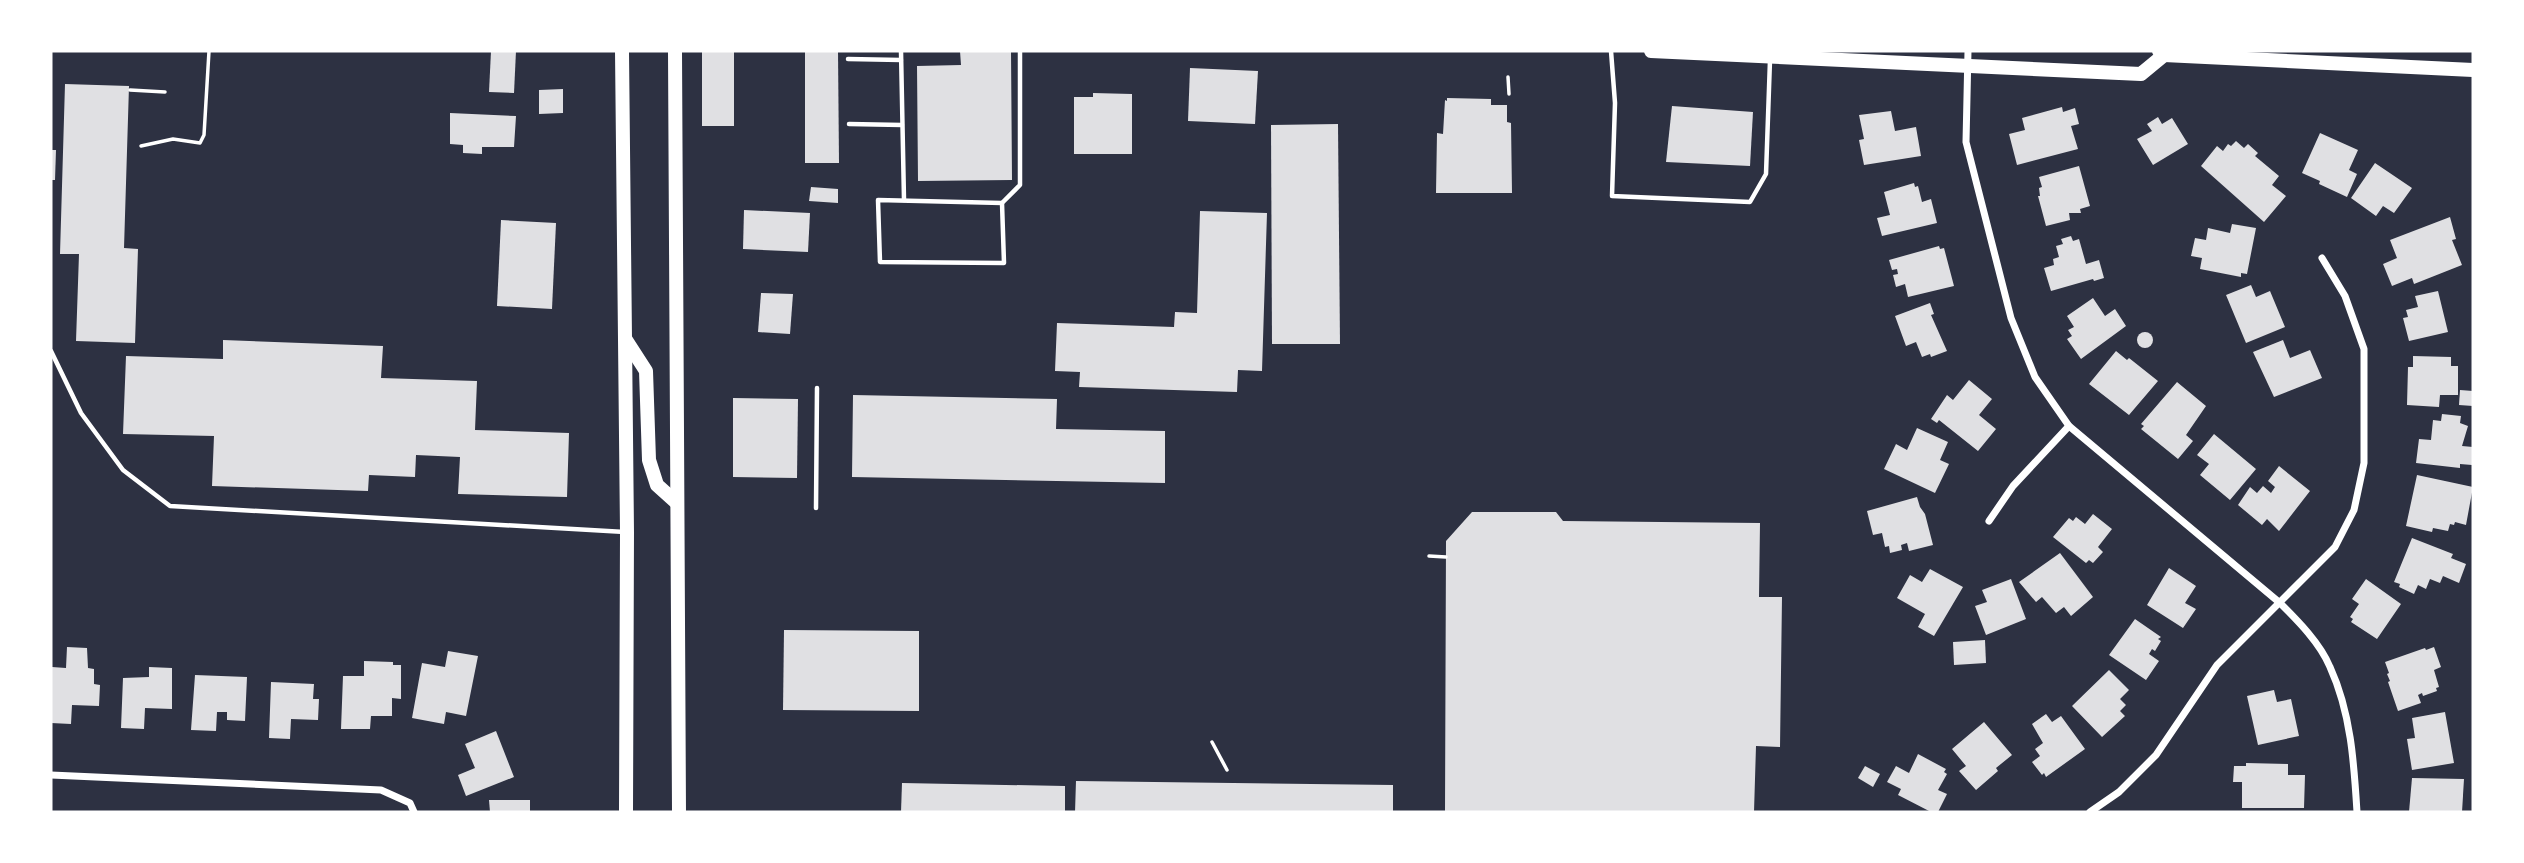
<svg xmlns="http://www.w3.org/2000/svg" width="2524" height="863" font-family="'Exo 2',sans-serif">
<rect width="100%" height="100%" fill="#2d3142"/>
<g fill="#e0e0e3">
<path d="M491,51H516L514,93L489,92Z"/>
<rect x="702" y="51" width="32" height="75"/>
<path d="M805,51H838L839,163H805Z"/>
<path d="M960,51H1011L1012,180L918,181L917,66L961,65Z"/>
<path d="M1190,68L1258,71L1255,124L1188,121Z"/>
<path d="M65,84L129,86L124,248L138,249L135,343L76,341L79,254H60Z"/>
<path d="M563,89V113L539,114V90Z"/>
<path d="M1093,93L1132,94V154H1074V97H1093Z"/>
<path d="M1447,98L1491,99V105H1507V122L1511,123L1512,193H1436L1437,133L1443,134L1445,100L1447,101Z"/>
<path d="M1672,106L1753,112L1750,166L1666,162Z"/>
<path d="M2062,107L2063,112L2075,108L2079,124L2071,126L2078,149L2017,165L2009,134L2025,130L2022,118Z"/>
<path d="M1891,111L1895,131L1916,127L1921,156L1864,165L1859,140L1864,139L1859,115Z"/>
<path d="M450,113L516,116L514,147H482V154L463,153V145L450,144Z"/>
<path d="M2158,117L2162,124L2172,118L2188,144L2153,165L2137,139L2152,131L2147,124Z"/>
<path d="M1338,124L1340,344H1272L1271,125Z"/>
<path d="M2320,133L2358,150L2349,170L2357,174L2347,197L2319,184L2320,181L2302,173Z"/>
<path d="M2236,141L2244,148L2248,144L2258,153L2255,156L2279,176L2272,185L2286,196L2264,222L2201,166L2217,146L2223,151L2228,144L2231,146Z"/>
<path d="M51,150H56L55,180H51Z"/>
<path d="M2375,163L2412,188L2394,213L2383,206L2376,216L2351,198Z"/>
<path d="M2079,166L2090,206L2080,209L2081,213H2069L2070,220L2046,226L2038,196H2040L2039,188L2042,187L2039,177Z"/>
<path d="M1914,183L1915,187L1918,186L1922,202L1931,199L1937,223L1882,236L1877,218L1890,215L1884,192Z"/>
<path d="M811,187L838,189V203L809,201Z"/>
<path d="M744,210L810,213L808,252L743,249Z"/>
<path d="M1200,211L1267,213L1262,371L1238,370L1237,392L1079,387L1080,372L1055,371L1057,323L1174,327L1175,312L1197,313Z"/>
<path d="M2450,217L2456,239L2452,240L2462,265L2414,284L2412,278L2392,286L2383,264L2397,258L2390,240Z"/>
<path d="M501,220L556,223L552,309L497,306Z"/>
<path d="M2232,224L2256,228L2247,274L2241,273V277L2200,269L2202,258L2191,256L2195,238L2206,240L2208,228L2230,233Z"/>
<path d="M2071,236L2073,241L2079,239L2086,264L2099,260L2104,278L2094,281L2093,279L2051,291L2044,268L2054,265L2053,259L2059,257L2056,246L2063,244L2061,239Z"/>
<path d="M1939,246L1940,249L1944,248L1954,286L1908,297L1905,284L1896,287L1893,275L1898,274L1897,269L1892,270L1889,260Z"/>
<path d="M2251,285L2256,297L2270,291L2285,327L2246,343L2226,295Z"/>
<path d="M2438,291L2448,332L2409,341L2403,318L2408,317L2406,310L2418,307L2415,296Z"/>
<path d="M761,293L793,294L790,334L758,332Z"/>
<path d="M2093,298L2105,316L2115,309L2126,326L2081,359L2067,339L2072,336L2068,330L2074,327L2067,316Z"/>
<path d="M1930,303L1934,314L1931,315L1947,351L1931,357L1930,354L1922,357L1916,342L1906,346L1895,316Z"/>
<circle cx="2145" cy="340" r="8"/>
<path d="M223,340L383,346L381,378L477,381L475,430L569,433L567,497L458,494L460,457L416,455L415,477L369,475L368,491L212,486L214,436L123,434L126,356L223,359Z"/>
<path d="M2283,340L2290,358L2310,350L2322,378L2274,397L2253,352Z"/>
<path d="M2116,351L2127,360L2129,358L2158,381L2129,415L2089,384Z"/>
<path d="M2413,356L2451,357V366H2458V395H2440L2439,407L2407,405L2408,367H2413Z"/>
<path d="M1969,380L1992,399L1979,415L1996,429L1978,451L1939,420L1937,423L1931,419L1947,395L1953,400Z"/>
<path d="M2177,382L2206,406L2186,435L2193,441L2178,459L2141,429L2144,426L2141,424Z"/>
<path d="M2460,390L2473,391V406L2459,405Z"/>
<path d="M853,395L1057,399L1056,429L1165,431V483L852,477Z"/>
<path d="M733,398L798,399L797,478L733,477Z"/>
<path d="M2442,414L2461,416L2460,423L2468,426L2462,446L2473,447L2472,465L2460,464V468L2416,463L2419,439L2431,440L2433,420L2441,421Z"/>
<path d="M1917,428L1948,442L1940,460L1949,464L1935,493L1884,469L1896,444L1907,450Z"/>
<path d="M2214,434L2256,469L2230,500L2200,475L2209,464L2197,455Z"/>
<path d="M2279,466L2310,491L2279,531L2267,519L2262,525L2238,505L2250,487L2257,493L2263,486L2271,493L2275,487L2268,481Z"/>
<path d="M2417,475L2473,487L2466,525L2455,522L2454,525L2450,524L2448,531L2433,528L2432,532L2406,526Z"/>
<path d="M1917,497L1920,507L1925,514L1933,545L1909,551L1907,543L1901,545L1902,550L1890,553L1889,546L1885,547L1882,533L1873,535L1867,511Z"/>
<path d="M1472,512H1556L1563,521L1760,523L1759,597H1782L1780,747L1756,746L1754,812H1445L1446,541Z"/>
<path d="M2093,514L2112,529L2098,547L2103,552L2093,563L2089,560L2086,563L2053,537L2069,518L2073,521L2076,517L2085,524Z"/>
<path d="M2412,538L2453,554L2451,558L2466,564L2459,583L2443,576L2440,583L2430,579L2426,589L2418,585L2414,594L2399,587L2400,584L2394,582Z"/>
<path d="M2060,553L2093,597L2071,616L2064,607L2056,613L2042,597L2036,602L2019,582Z"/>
<path d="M2169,568L2196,586L2185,603L2196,609L2183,628L2147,605Z"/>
<path d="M1930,569L1963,587L1934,636L1918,627L1925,614L1897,598L1910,575L1922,582Z"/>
<path d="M2011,579L2026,619L1986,635L1975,606L1987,602L1982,590Z"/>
<path d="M2366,579L2401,604L2377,639L2351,622L2353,619L2350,617L2359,604L2352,599Z"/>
<path d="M2135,619L2161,637L2158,639L2161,641L2155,651L2152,649L2149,654L2159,661L2146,680L2109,655Z"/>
<path d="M784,630L919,631V711L783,710Z"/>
<path d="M1985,640L1986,663L1954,665L1953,642Z"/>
<path d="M67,647L87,648L88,668L94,669V684L100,685L99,706L72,705L71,724L51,723L52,667L66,668Z"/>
<path d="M2434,647L2441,667L2434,670L2439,687L2436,688L2437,691L2423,696L2422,693L2418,695L2421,703L2398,711L2388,682L2390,681L2387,674L2389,673L2385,662L2425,648L2426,650Z"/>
<path d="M448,651L478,656L466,716L446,712L444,724L412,718L422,663L445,667Z"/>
<path d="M364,661L393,662V665H401V699L392,698V716H371L370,729H341L343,676H364Z"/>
<path d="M149,667L172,668V709L145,708L144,729L121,728L123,678L149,677Z"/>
<path d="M2109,670L2129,690L2120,699L2126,705L2120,711L2125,716L2102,737L2072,706Z"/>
<path d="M195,675L247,677L245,721L227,720V712H217L216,731L191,730Z"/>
<path d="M271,682L314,684L313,699H319L318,720L291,719L290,739L269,738Z"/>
<path d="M2274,690L2277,702L2291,699L2299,736L2258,745L2247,696Z"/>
<path d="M2445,712L2454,763L2412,770L2407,739L2415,738L2412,718Z"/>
<path d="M2046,714L2052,722L2061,716L2085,749L2046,777L2044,773L2042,775L2032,762L2040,756L2035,749L2043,743L2032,724Z"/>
<path d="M1984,722L2012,755L1996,768L1998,771L1976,790L1959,771L1966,766L1952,749Z"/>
<path d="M496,731L514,777L466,796L458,775L475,768L465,744Z"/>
<path d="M1918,754L1946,769L1944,772L1947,774L1938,790L1947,794L1938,812H1931L1898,795L1901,789L1887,782L1896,766L1909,773Z"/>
<path d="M2246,763L2288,764V775H2305L2304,808H2242V782H2233L2234,766H2246Z"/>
<path d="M1865,766L1880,774L1873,787L1858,778Z"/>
<path d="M2412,778L2464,779L2462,812H2409Z"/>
<path d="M1076,781L1393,785V812H1075Z"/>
<path d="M902,783L1065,786V812H901Z"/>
<path d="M489,800H530V812H490Z"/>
</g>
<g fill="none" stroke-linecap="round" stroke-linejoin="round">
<g stroke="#fff" stroke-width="3.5">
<path d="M1508,77L1509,94"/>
<path d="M130,90L165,92"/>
<path d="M141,146L173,139L200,143L204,135L209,51"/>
<path d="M1429,556L1446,557"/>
<path d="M1212,742L1227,770"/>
</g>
<g stroke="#fff" stroke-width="4.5">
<path d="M901,51L904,200"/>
<path d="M1611,51L1615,103L1612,196L1750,202L1766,174L1770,60"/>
<path d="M848,59L901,60"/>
<path d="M849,124L902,125"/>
<path d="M878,200L1002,203L1004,263L880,262Z"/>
<path d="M1002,203L1020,185V51"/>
<path d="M51,351L81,413L123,470L170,506L625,532"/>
<path d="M816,508L817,388"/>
</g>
<g stroke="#fff" stroke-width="7">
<path d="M1968,51L1966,142L2011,318L2035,377L2069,426L2280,603C2298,621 2320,643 2330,667C2351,713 2354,763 2357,812"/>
<path d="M1989,521L2013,486L2069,426"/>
<path d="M51,775L381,790L410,803L414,812"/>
<path d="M2090,812L2119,792L2156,755L2217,665L2335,547L2354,510L2364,463V349L2345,296L2322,258"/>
</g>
<g stroke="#fff" stroke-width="14">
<path d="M622,51L627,532L626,812"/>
<path d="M675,51L679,812"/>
<path d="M1651,51L2141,74L2164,55"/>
<path d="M2159,51L2164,55L2473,70"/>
<path d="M626,340L646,371L649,460L657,485L677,503"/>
</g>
</g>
<rect width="2524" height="863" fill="none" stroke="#ffffff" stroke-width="105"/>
</svg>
